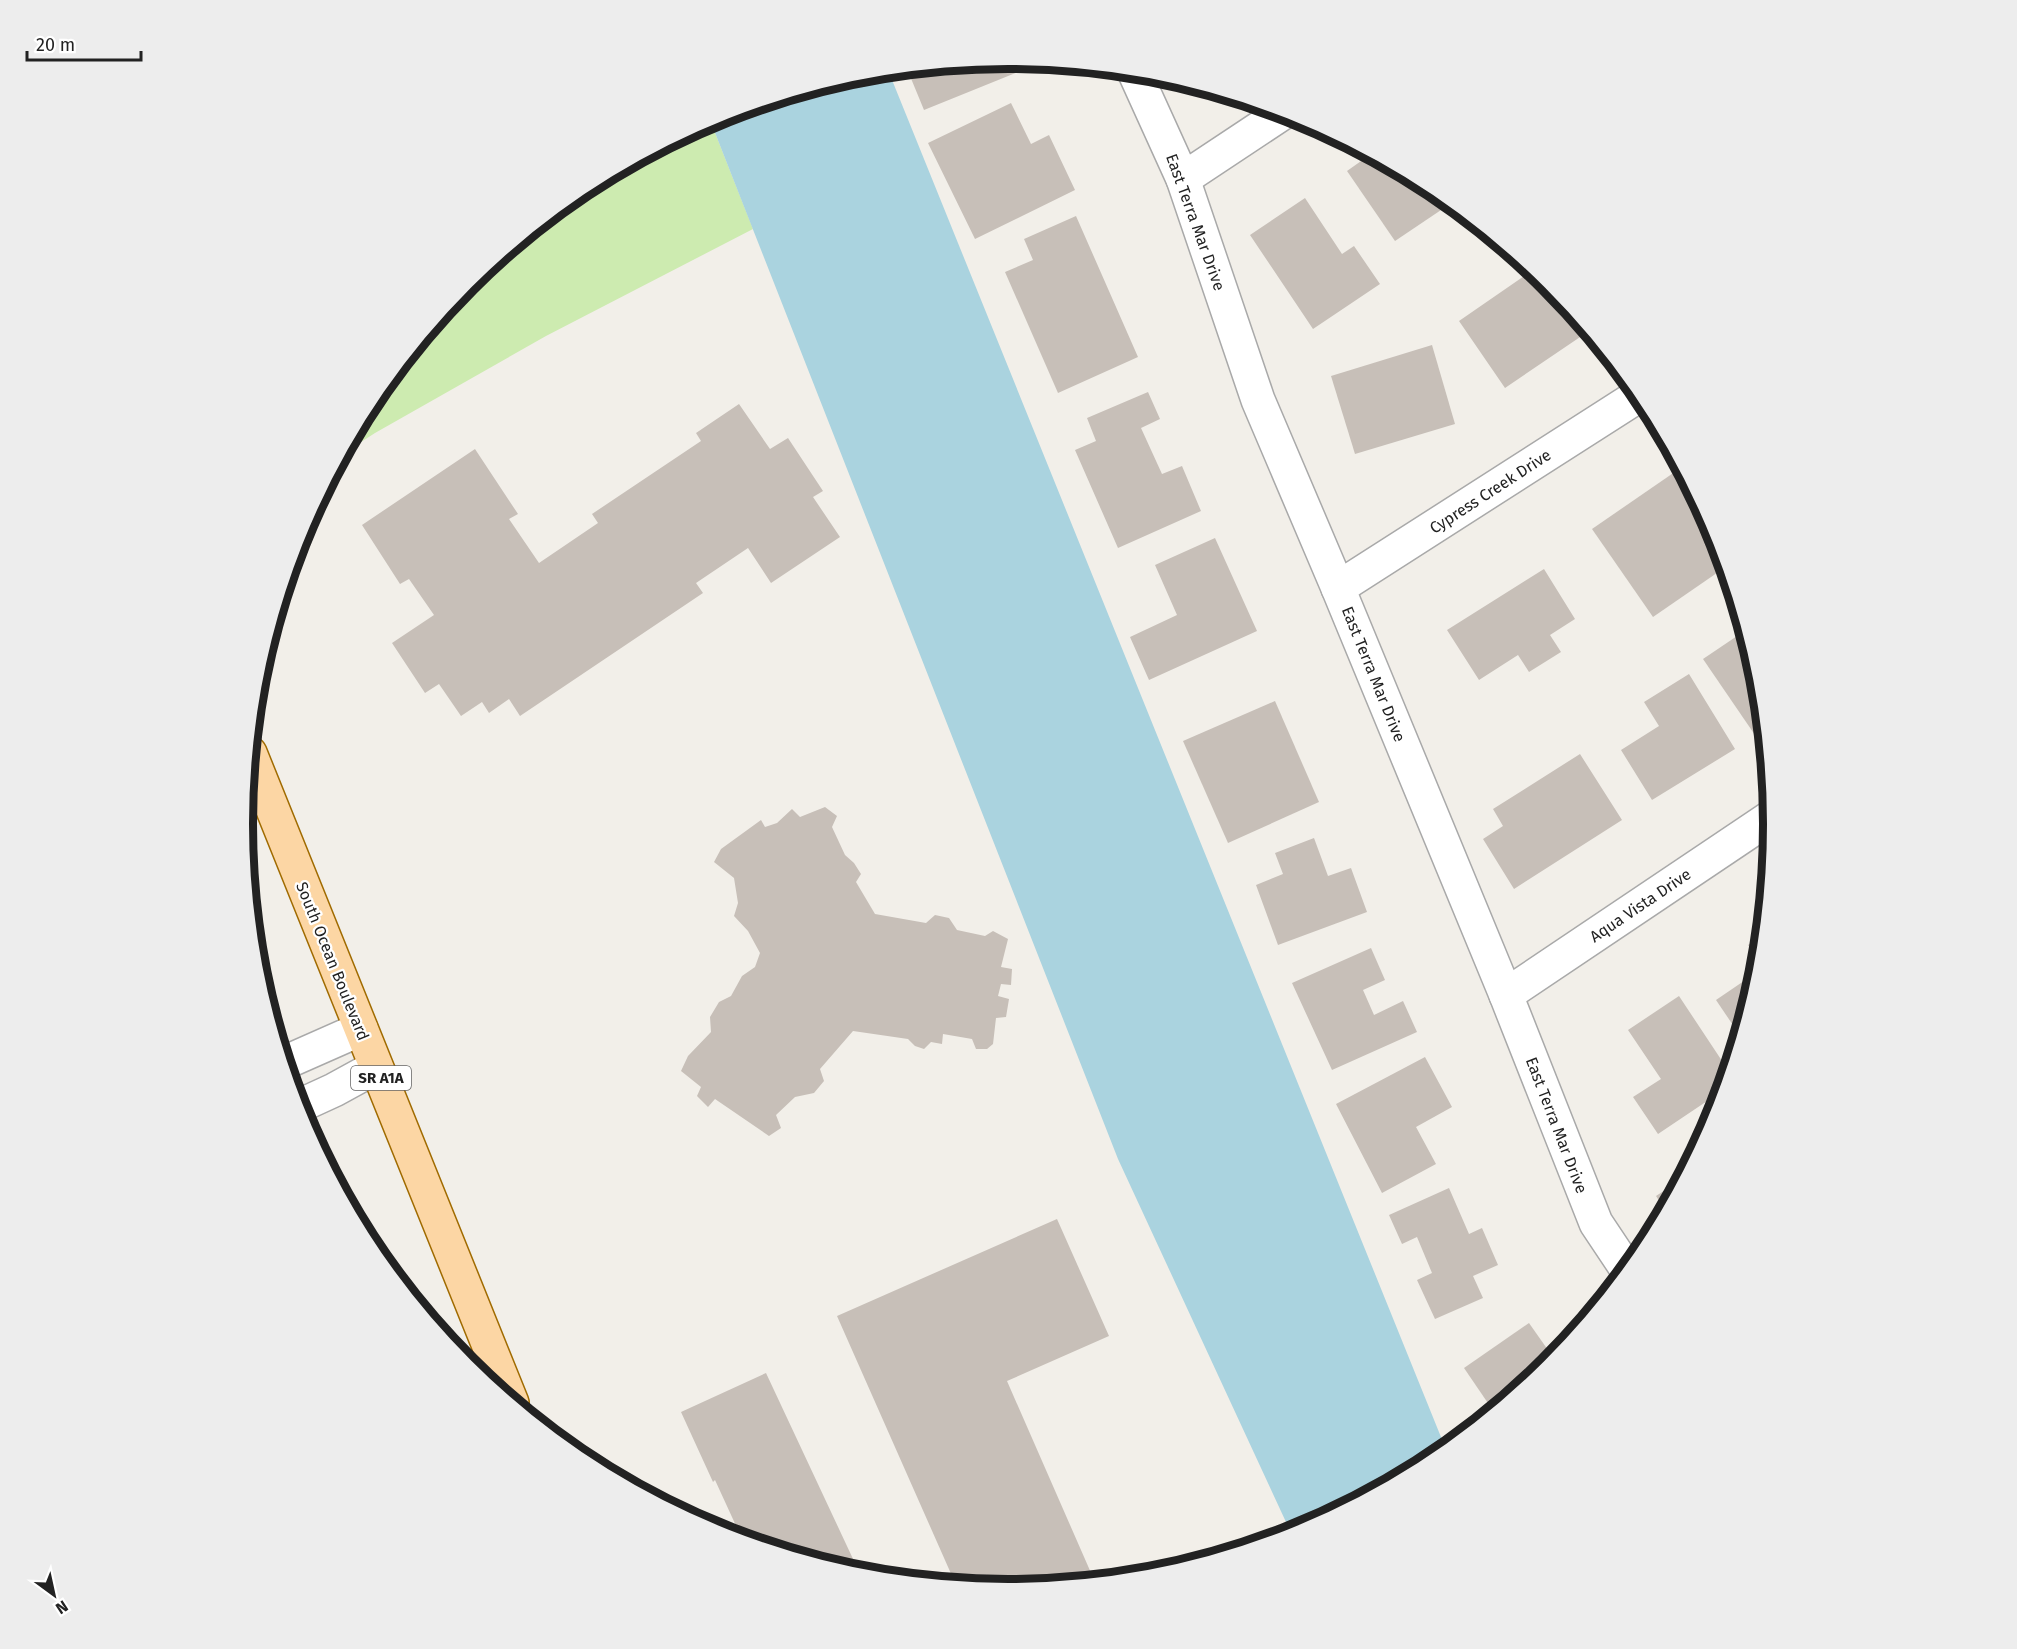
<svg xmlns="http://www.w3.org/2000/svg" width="2017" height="1649" font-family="'Fira Sans',sans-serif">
<rect width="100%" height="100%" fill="#f2efe9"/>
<path fill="#cdebb0" d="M710,120L753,229L546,336L375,433L341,455L372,399L467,283L583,187Z"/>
<path fill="#aad3df" d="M888,70L1443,1442L1451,1448L1434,1462L1301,1532L1292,1535L1118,1159L710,120L859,73Z"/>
<g fill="#c7bfb8">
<path d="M1009,59L1024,60L1028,68L924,110L910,76L927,69L926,67Z"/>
<path d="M1011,103L1031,144L1049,135L1075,190L975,239L928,143Z"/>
<path d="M1371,154L1433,187L1447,206L1395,241L1347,171Z"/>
<path d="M1305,198L1342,254L1354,246L1380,284L1313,329L1250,235Z"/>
<path d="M1076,216L1138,357L1058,393L1005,272L1033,260L1024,239Z"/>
<path d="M1530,272L1544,292L1553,286L1589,331L1505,388L1459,321Z"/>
<path d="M1432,345L1455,424L1355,454L1331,376Z"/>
<path d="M1148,392L1160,419L1141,428L1162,474L1182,466L1201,511L1118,548L1075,450L1096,441L1087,418Z"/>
<path d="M739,404L770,449L788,438L823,491L813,497L840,537L771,583L748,548L696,583L703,593L520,716L509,699L489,713L482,702L461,716L439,684L425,693L392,643L434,615L409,579L400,584L362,525L475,449L518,514L509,519L539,563L598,523L592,514L701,441L696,433Z"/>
<path d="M1682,467L1716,532L1727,566L1653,617L1592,529Z"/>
<path d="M1215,538L1257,631L1149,680L1130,637L1177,615L1155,565Z"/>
<path d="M1544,569L1575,619L1550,635L1561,652L1529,672L1518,655L1479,680L1447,630Z"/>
<path d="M1746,630L1760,675L1765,732L1757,738L1703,659Z"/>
<path d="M1689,674L1735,749L1652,800L1621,750L1659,726L1644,702Z"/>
<path d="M1275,701L1319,802L1228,843L1183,741Z"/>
<path d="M1580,754L1622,820L1514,889L1483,839L1503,826L1493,809Z"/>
<path d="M825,807L837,816L832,827L845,855L854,863L861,874L856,882L875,914L926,923L935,915L949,918L957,930L985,936L993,931L1008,939L1001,967L1012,969L1011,985L1001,984L998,996L1009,999L1006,1017L996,1018L993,1044L987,1049H976L972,1039L943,1034L942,1044L931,1042L924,1049L915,1046L908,1039L853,1031L820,1069L824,1081L814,1093L795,1097L776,1115L781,1128L769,1136L715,1099L708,1107L697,1096L701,1087L681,1071L688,1056L711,1032L710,1017L719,1002L731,996L742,976L755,967L760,953L748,931L734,916L738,903L734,878L714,862L721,849L761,820L765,827L777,823L792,809L800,817Z"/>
<path d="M1314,838L1328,876L1351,868L1367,912L1278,945L1256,885L1283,874L1275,853Z"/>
<path d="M1764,935L1761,964L1748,945Z"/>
<path d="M1371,948L1385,980L1363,990L1374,1015L1403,1001L1417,1032L1332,1070L1292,983Z"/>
<path d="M1760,970V974L1741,1037L1716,1000Z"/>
<path d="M1679,996L1730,1073L1725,1089L1658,1134L1633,1097L1661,1079L1628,1030Z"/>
<path d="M1425,1057L1452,1107L1416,1127L1436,1164L1382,1193L1336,1104Z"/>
<path d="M1685,1177L1666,1211L1656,1196Z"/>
<path d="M1449,1188L1469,1234L1482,1228L1498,1265L1473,1276L1483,1298L1435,1319L1417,1280L1432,1273L1417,1237L1402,1244L1389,1215Z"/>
<path d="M1057,1219L1109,1336L1007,1381L1095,1582L1008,1590L956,1585L837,1316Z"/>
<path d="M1529,1323L1555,1360L1494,1412L1464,1368Z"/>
<path d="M766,1373L861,1576L743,1541L715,1480L713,1482L681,1412Z"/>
</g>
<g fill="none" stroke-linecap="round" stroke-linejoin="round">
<defs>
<g id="minor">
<path d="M1134,71L1183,179L1258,400L1338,588L1506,995L1596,1223L1628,1271"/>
<path d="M1183,179L1284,112"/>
<path d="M1338,588L1641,394"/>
<path d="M1506,995L1774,815"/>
<path d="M284,1063L361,1029"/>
<path d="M297,1107L334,1090L376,1067"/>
</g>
<path id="major" d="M250,753L512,1403"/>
</defs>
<use href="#minor" stroke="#a9a9a9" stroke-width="36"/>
<use href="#major" stroke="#a06b00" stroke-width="36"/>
<use href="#minor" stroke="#fff" stroke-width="33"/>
<use href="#major" stroke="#fcd6a4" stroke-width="33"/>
</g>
<g text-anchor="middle" stroke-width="4.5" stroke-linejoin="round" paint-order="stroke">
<rect fill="#fff" stroke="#646464" stroke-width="1.5" x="351" y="1066" width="60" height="24" rx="4.5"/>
<g font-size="15" font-weight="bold" fill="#222">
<text x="381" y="1083">SR A1A</text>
</g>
<g font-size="16" fill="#222" stroke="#fff">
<text transform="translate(1196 222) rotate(70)" y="6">East Terra Mar Drive</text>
<text transform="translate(1490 491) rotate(-33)" y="6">Cypress Creek Drive</text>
<text transform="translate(1374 674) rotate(68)" y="6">East Terra Mar Drive</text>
<text transform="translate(1640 905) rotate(-34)" y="6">Aqua Vista Drive</text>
<text transform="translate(333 961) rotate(68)" y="6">South Ocean Boulevard</text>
<text transform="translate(1557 1125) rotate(69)" y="6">East Terra Mar Drive</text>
</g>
</g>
<path d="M0 0H2017V1649H0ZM253 824a755 755 0 1 1 1510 0a755 755 0 1 1-1510 0Z" fill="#ededed" fill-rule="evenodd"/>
<path fill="none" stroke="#222" stroke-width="8" d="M253 824a755 755 0 1 1 1510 0a755 755 0 1 1-1510 0Z"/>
<g transform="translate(54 1595) rotate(147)" stroke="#ffffff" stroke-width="4.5" paint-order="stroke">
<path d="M0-4.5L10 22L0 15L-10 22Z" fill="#222222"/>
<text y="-9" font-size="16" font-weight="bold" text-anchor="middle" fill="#222222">N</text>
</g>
<path d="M27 51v9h114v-9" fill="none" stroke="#222222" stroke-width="3"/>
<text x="36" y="51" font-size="18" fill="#222222" stroke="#ffffff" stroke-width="4.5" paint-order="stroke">20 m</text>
</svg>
